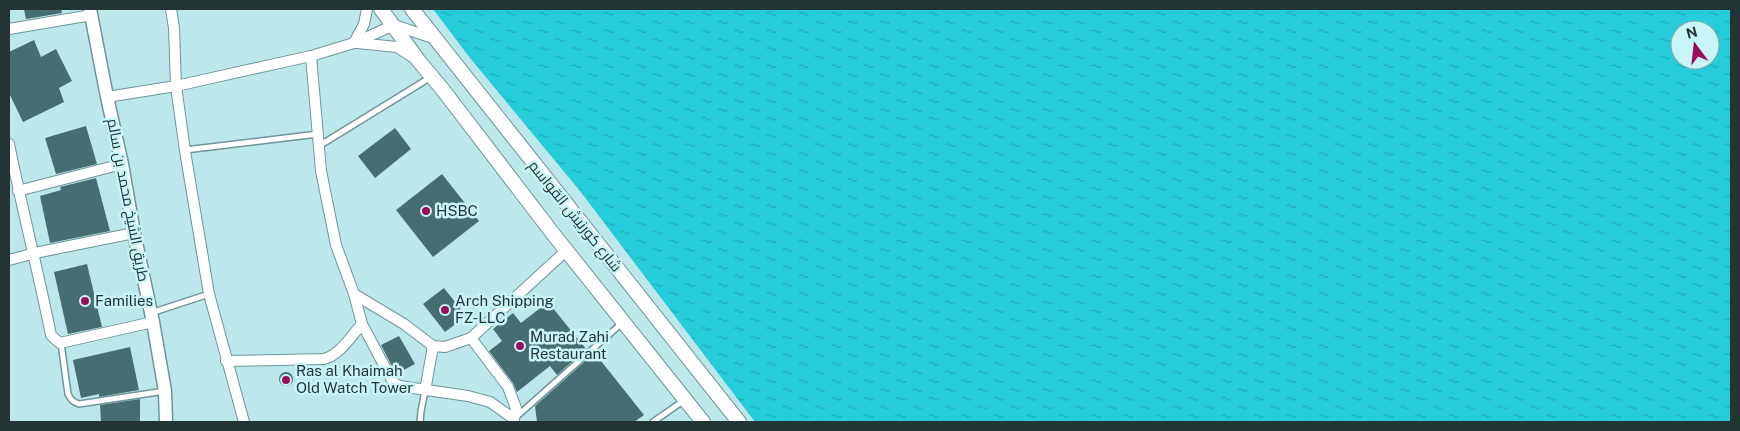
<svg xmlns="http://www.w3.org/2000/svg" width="1740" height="431" font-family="'Public Sans',Cairo,sans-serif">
<defs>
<pattern id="water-ripples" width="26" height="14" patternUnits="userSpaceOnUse" patternTransform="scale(1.25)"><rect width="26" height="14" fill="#25cdda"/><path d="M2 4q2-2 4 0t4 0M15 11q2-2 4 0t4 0" fill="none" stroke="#20a7b2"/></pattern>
</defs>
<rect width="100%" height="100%" fill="#bce8ec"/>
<path fill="url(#water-ripples)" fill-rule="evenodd" d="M433,9H1731V422H755L580,191L470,58ZM1680,30H1710V60H1680Z"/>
<g fill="#466e72">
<path d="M24,9H61L62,13L26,19Z"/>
<path d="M34,40L41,57L56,49L72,81L59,88L64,102L23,122L9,93V52Z"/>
<path d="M86,126L97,164L56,174L45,138Z"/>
<path d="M395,128L411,149L375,178L358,156Z"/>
<path d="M442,174L479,221L433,257L396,210Z"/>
<path d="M96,178L110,231L50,243L40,196L61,190L60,187Z"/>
<path d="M87,264L102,327L68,334L54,272Z"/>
<path d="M444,288L466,316L445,332L423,304Z"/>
<path d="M548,302L586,349L557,375L550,366L517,392L513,383L489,351L502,341L493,329L513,313L521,323Z"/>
<path d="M399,336L415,364L396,374L381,345Z"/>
<path d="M130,347L139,390L99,397V394L81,398L73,360Z"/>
<path d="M591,356L593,359L597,356L644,415L634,422H537L535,406Z"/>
<circle cx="286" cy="379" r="7"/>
<path d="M140,399V422H101L100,405Z"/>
</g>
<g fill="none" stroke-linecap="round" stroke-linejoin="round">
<defs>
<g id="service">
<path d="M319,146L431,77"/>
<path d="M185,150L318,134"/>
<path d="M151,313L209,294"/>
<path d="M61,343L68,394C71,400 73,402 79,404L165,391"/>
<path d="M516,417L622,323"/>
<path d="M420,422L421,411L425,391"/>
<path d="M653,422L683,401"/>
</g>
<g id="minor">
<path d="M171,9L174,28L176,86L185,151L209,294L244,422"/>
<path d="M9,29L92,15"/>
<path d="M354,43L364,24L367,9"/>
<path d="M357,43L397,47L414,58"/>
<path d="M107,97L176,86L311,56L354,43L394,25L433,38"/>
<path d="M9,144C22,208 38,271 51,335L55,339L60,343L153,322"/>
<path d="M18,191L122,164"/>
<path d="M9,260L35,253L134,233"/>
<path d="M354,294L404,324L433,346L445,347L471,338L567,250"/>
<path d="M362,324L393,382L399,386L468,396L490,402L514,419V422"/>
<path d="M471,338L508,387L516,408L514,419"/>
<path d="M226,361L324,359C341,354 350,337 362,324L354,294L336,245L321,171L311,56"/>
<path d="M425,391L433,346"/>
</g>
<path id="tertiary" d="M90,9L107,97L122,164L134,233L153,322L165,391L166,422"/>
<g id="secondary">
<path d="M381,9L418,60L443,90L554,235L703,422"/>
<path d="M412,9L739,422"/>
</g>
</defs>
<use href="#service" stroke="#6d969a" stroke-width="8"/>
<use href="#minor" stroke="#6d969a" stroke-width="12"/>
<use href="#tertiary" stroke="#6d969a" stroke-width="15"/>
<use href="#secondary" stroke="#6d969a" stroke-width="16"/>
<use href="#service" stroke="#fff" stroke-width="5"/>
<use href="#minor" stroke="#fff" stroke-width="10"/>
<use href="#tertiary" stroke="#fff" stroke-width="12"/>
<use href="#secondary" stroke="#fff" stroke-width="14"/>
</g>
<g fill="#9a0c5e" stroke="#c9f5f9" stroke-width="2">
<circle cx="426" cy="211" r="5"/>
<circle cx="85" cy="301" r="5"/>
<circle cx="445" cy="310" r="5"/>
<circle cx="520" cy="346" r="5"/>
<circle cx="286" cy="380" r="5"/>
</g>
<g text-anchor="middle" stroke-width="5" stroke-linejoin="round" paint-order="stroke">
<g font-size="15" fill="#233435" stroke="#c9f5f9">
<text transform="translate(128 200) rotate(79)" y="5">طريق الشيخ محمد بن سالم</text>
<text transform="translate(575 216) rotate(51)" y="5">شارع كورنيش القواسم</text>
</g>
<g font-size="15" fill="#233435" stroke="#c9f5f9" text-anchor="start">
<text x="436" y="216">HSBC</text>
<text x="95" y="306">Families</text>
<text x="455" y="306">Arch Shipping<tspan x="455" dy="17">FZ-LLC</tspan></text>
<text x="530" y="342">Murad Zahi<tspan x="530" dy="17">Restaurant</tspan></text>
<text x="296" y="376">Ras al Khaimah<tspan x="296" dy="17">Old Watch Tower</tspan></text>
</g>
</g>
<rect width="1740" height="431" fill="none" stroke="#233435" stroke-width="20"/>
<g transform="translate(1695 45) rotate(345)"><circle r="24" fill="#c9f5f9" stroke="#87a8ab"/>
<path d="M0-4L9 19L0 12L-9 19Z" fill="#9a0c5e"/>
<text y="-8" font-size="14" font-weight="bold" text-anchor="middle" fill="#233435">N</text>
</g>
</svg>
